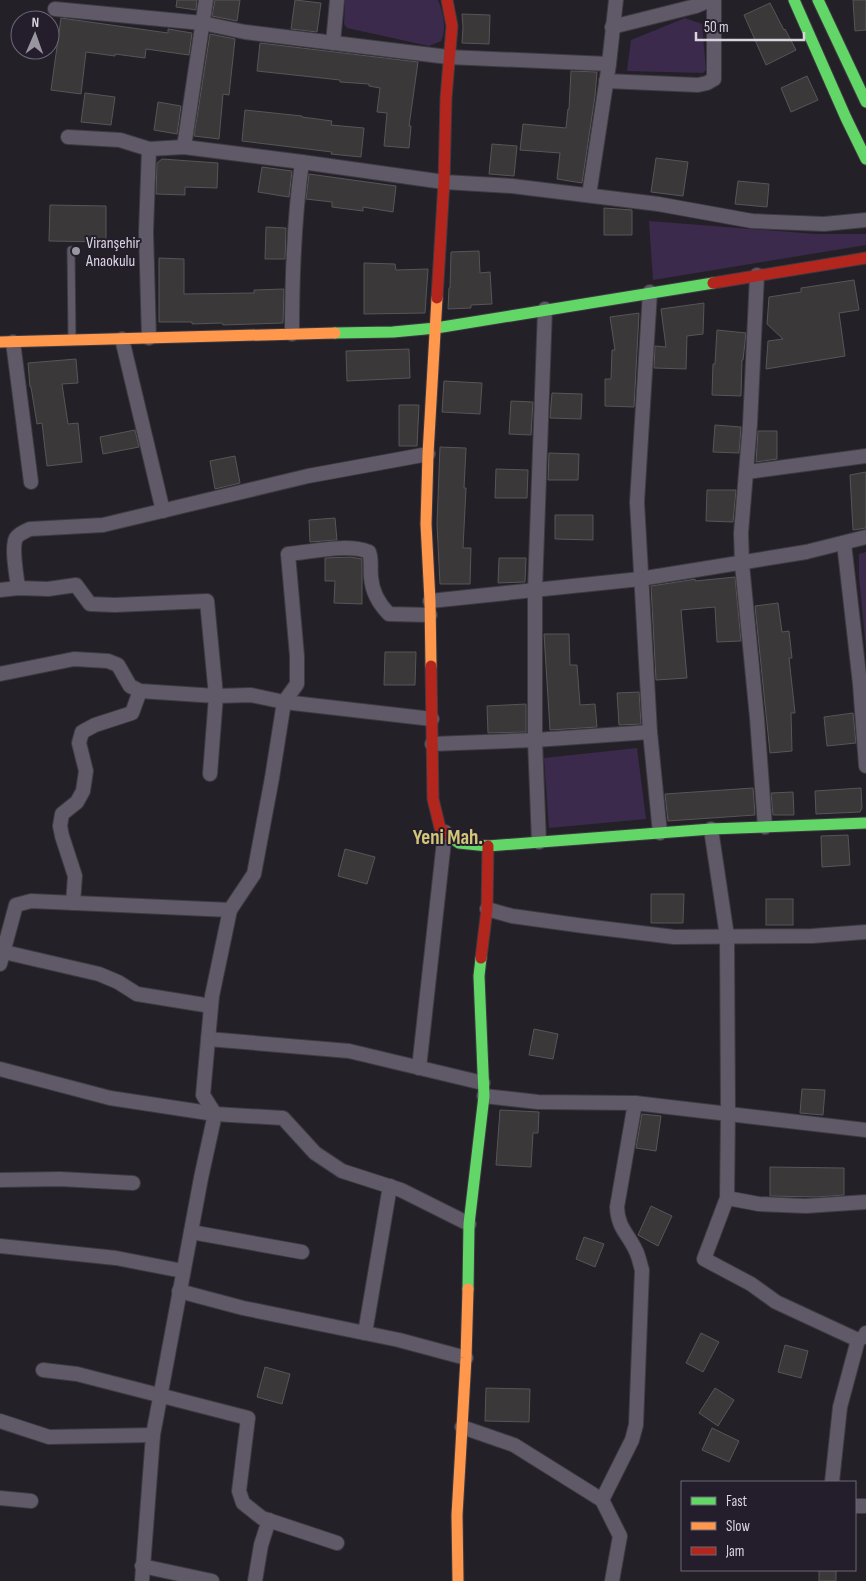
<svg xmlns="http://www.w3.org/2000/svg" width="866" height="1581" font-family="'Sofia Sans Condensed',sans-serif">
<rect width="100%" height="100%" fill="#242028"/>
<g fill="#3b2a4b">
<path d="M345,0H438C443,12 447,30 441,41L429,46L347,28L344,24Z"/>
<path d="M685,18L702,24L706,70L703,73L627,71L631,40Z"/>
<path d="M649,221L816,234H866V245L653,280Z"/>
<path d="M866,552V649L859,577V554Z"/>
<path d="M637,748L646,819L549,828L544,758Z"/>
</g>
<g fill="#3a3838" stroke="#575555">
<path d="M177,0H197L196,10L176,7Z"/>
<path d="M215,0H240L237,21L212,16Z"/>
<path d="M295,0L321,3L317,32L291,29Z"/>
<path d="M853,0H866V30L855,31Z"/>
<path d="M770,3L784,30L785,29L796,50L766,65L744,15Z"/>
<path d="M462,14L490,15L489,44L462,43L463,27Z"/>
<path d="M61,18L168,33V29L192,33L189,55L146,49L145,58L115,54V56L86,52L81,94L51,90Z"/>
<path d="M210,34L235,39L229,95L223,94L219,139L194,136Z"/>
<path d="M260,43L418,62L409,126H411L409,148L384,146L387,113L377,112L380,88L369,86V84L340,82V80L257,71Z"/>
<path d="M571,71L597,72L595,96L582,183L557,179L560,153L520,150L523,124L566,128L568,109H569Z"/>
<path d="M807,76L818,100L791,112L781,88Z"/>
<path d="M85,93L115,97L111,125L81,122Z"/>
<path d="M158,102L181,106L177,134L154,130Z"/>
<path d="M245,110L302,116V117L332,121L331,125L364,128L361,157L331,154L332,152L242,141Z"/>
<path d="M492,144L517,146L514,176L489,174Z"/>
<path d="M656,158L688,162L683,196L651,192Z"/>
<path d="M162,159L218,163L217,188L185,187V195L156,194L157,163Z"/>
<path d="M262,167L292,171L289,197L258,192Z"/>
<path d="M309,174L396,186L393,212L363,207V211L332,207V202L306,199Z"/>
<path d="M738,181L769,184L767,207L735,204Z"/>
<path d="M50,205L106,206V242L49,241Z"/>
<path d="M604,208L632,210V235H604Z"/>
<path d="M266,227L286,228L285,259H265Z"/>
<path d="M479,251L480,273L490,272L492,304L471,305V308L448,309L449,288H450L451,252Z"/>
<path d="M159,258L184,259V294L254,293V290L284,289L283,323L223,325L222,323L192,324V322H159Z"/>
<path d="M364,263L395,264L396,270L428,269L425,313L364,314Z"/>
<path d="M854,280L859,310L839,313L845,356L766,369L768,341L783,339L767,324L769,297L801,292V288Z"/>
<path d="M704,303L703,334L687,336L686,369L654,368L655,346L666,347L661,309Z"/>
<path d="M639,313L634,407L605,406V379H611L612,350H615L610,317Z"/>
<path d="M717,330L746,333L743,360H742L741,396L712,395L713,364H715Z"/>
<path d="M409,349L410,378L347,381L346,351Z"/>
<path d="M76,359L78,383L62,384L68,424L78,423L82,462L47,466L42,423L37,424L31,387H30L28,363Z"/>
<path d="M444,381L482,383L480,414L442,412Z"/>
<path d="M552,393L582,394L581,419L550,418Z"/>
<path d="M511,401L533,402L531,435L509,434Z"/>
<path d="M399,405H419L417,446H399Z"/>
<path d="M715,425L741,427L739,453L713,452Z"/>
<path d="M135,430L139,447L103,454L100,437Z"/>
<path d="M758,431H777V459L756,462Z"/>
<path d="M440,447L466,448L464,488H466L463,548H471L470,584H440L437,524Z"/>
<path d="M549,453L579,454L578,480H548Z"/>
<path d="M235,456L240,483L215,489L210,461Z"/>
<path d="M496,469L528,470L527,498H495Z"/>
<path d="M866,472V528L853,530L850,475Z"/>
<path d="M707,490H736L733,522L706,521Z"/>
<path d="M555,515H593V540L555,539Z"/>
<path d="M335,518L337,540L310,542L309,520Z"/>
<path d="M350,557L362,559V604L334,603L335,581H325V558Z"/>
<path d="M499,558H526L525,582L498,583Z"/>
<path d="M735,577L741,641L717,642L715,607L681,610L687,678L656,680L651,586L690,580L695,579V581Z"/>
<path d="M778,603L782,632L789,631L792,658H789L795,713H791L792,751L770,753L755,606Z"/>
<path d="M544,634H569L570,665H577L580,705L595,704L597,727L550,730Z"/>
<path d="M385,652H416L415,685H384Z"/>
<path d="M639,692L641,724L619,725L617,693Z"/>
<path d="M526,704V732L488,733L487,706Z"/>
<path d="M853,713L856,743L827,746L824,717Z"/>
<path d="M753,788L755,815L668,821L665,794Z"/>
<path d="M861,788L862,808L860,812L816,814L815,791Z"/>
<path d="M793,792L794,815H773L771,793Z"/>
<path d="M848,835L850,865L822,867L821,836Z"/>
<path d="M345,849L375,857L367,884L338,876Z"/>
<path d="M651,894H684L683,923H651Z"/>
<rect x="766" y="899" width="27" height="26"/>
<path d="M534,1029L558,1034L553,1059L529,1055Z"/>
<path d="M802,1089L825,1090L823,1115L800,1113Z"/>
<path d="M500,1110L539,1112L538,1133H533L531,1167L496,1165Z"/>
<path d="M642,1114L661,1116L656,1151L636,1148Z"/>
<path d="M770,1167L844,1168V1195L817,1197L770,1196Z"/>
<path d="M651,1206L672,1216L658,1246L638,1235Z"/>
<path d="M584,1237L604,1244L595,1267L576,1259Z"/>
<path d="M701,1333L719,1342L703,1372L686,1363Z"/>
<path d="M785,1345L808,1351L801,1378L778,1372Z"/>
<path d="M265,1367L290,1374L282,1404L257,1397Z"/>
<path d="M486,1388L530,1389L529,1422L485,1421Z"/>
<path d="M715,1388L734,1400L718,1426L699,1413Z"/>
<path d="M712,1428L739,1441L729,1462L702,1450Z"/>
<rect x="819" y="1570" width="17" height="11"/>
</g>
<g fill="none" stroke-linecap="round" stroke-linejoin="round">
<defs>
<path id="lane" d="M71,250L72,340"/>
<g id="street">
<path d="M55,9L202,23L245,32L448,57L609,64"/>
<path d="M612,27L696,6L710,0"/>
<path d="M333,43L337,0"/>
<path d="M606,81L698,85L707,83L714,79V0"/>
<path d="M68,137L120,140L149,149L184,147L302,162L444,182L512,186L658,204L752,221L824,224L866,220"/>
<path d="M184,147L206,0"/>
<path d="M149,149L146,232L149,338"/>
<path d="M589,195L609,64L616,0"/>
<path d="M757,275L750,424L741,533L742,564L757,718L765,827"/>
<path d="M650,292L637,502L650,732L660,833"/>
<path d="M292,334C292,276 294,219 302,162"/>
<path d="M122,339L163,511"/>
<path d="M13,342L31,482"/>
<path d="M747,472L866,456"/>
<path d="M844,543L860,684L866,766"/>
<path d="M18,588C17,577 11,548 16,538C19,534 25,531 30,529L103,525L308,476L428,454"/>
<path d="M0,590L18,588L48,589L76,585L90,604L115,605L207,601L216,696L210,774"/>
<path d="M430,601L640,579L806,552L866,537"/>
<path d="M0,674L74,659L108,661L118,665L130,686L140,691L216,696L251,695L284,702L432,719"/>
<path d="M432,744L535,740L650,732"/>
<path d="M711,829L727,936L728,1114L727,1198L704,1259L751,1284L776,1302L858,1340"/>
<path d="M539,842L535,740V590L545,309"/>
<path d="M73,903L75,876L62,836L60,826L62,814L77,802L83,791L86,771L79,743L82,732L95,725L132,713L140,691"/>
<path d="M487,909L512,916L584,926L674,937L812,936L866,932"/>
<path d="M0,951L99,974L118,982L137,994L211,1006"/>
<path d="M0,964L16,905L31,901L230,910"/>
<path d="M208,1039L349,1051L483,1083"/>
<path d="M419,1068L445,832"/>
<path d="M0,1069L110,1098L215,1114L283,1118L315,1153L342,1171L401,1190L469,1224"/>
<path d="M484,1096L538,1102L635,1103L866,1130"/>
<path d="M0,1180L60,1179L133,1183"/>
<path d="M727,1198L759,1204L806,1206L866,1202"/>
<path d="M191,1232L302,1252"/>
<path d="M0,1246L116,1258L183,1271"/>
<path d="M179,1291L243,1308L399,1340L466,1358"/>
<path d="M365,1333L390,1186"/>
<path d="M43,1370L77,1374L248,1418L239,1491L243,1503L262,1518L337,1543"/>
<path d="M0,1421L49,1437L153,1435"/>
<path d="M462,1427L514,1445L602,1500L620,1536L612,1581"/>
<path d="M832,1482L840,1407L858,1340L865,1336L866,1333"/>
<path d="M0,1498L31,1501"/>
<path d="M602,1500L632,1440L636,1425L642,1270C640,1264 639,1257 636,1251C628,1233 618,1229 617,1207L635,1103"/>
<path d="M855,1506H866"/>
<path d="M142,1566L212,1581"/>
<path d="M142,1581L153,1435L201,1178L215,1114L203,1095L212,996L230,910L254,874L272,778L284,702L297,684V656L288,554C312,552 347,543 369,552C372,560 370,568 371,577C372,591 379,604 389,614L430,615"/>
<path d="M255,1581L261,1545L269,1520"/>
</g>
<g id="fast">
<path d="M794,0L846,118L866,159"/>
<path d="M818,0L866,102"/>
<path d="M335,333L393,332L436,328L713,283"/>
<path d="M448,835L459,843L488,846L711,829L866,823"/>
<path d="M468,1289L469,1224L484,1096L479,976L481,958"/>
</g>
<g id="slow">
<path d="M0,342L335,333"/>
<path d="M431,666L430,601L426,524L428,454L437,298"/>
<path d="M458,1581L457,1515L466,1358L468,1289"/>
</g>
<g id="jam">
<path d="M713,283L866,258"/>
<path d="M437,298L444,182L446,98L452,26L447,0"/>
<path d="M431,666L433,799L440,828L448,835"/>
<path d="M481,958L487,909L488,846"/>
</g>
</defs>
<use href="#lane" stroke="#3d3a41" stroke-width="9"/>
<use href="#street" stroke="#3d3a41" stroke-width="16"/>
<use href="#fast" stroke="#3d3a41" stroke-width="13"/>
<use href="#slow" stroke="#3d3a41" stroke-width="13"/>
<use href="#jam" stroke="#3d3a41" stroke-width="13"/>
<use href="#lane" stroke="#605968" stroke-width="7"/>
<use href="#street" stroke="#605968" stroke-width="14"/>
<use href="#fast" stroke="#63d668" stroke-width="11"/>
<use href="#slow" stroke="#ff974d" stroke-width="11"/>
<use href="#jam" stroke="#b3261e" stroke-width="11"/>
</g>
<circle fill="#9a969f" stroke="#241d2b" stroke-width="2" cx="76" cy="251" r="5"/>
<g text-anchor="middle" stroke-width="4" stroke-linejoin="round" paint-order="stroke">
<g font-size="16" fill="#d9d5df" stroke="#241d2b" text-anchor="start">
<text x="86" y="248">Viranşehir<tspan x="86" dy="18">Anaokulu</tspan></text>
</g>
<g font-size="21" font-weight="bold" fill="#d2c678" stroke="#241d2b">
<text x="448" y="844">Yeni Mah.</text>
</g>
</g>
<rect x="681" y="1481" width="175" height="90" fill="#241d2b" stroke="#6c6773"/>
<rect x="691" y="1497" width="25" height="8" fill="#63d668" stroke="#6c6773"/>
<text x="726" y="1506" font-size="15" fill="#d9d5df">Fast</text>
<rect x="691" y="1522" width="25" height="8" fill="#ff974d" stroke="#6c6773"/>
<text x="726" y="1531" font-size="15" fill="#d9d5df">Slow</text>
<rect x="691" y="1547" width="25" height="8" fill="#b3261e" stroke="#6c6773"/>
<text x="726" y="1556" font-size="15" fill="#d9d5df">Jam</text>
<g transform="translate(35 35) rotate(2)"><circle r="24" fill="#241d2b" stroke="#6c6773"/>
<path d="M0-4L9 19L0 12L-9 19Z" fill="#9a969f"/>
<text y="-8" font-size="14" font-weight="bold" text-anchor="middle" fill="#d9d5df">N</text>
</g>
<path d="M696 32v8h108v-8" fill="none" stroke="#d9d5df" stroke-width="2.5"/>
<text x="704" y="32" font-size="15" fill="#d9d5df" stroke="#241d2b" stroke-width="4" paint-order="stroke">50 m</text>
</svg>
